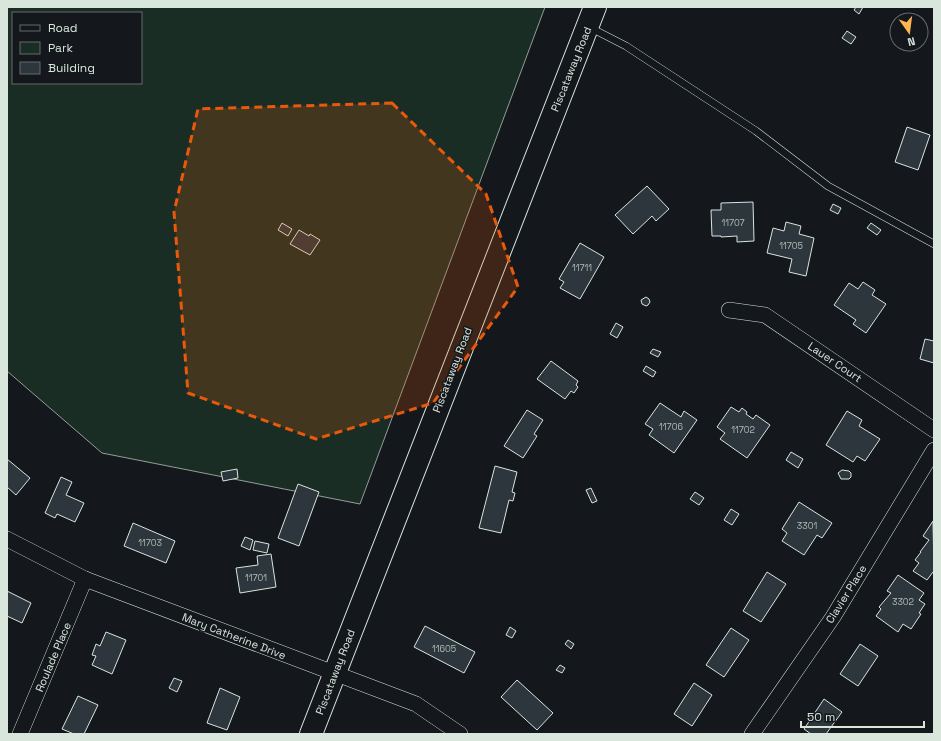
<svg xmlns="http://www.w3.org/2000/svg" width="941" height="741" font-family="'Space Grotesk',sans-serif">
<rect width="100%" height="100%" fill="#14181c"/>
<path fill="#1a2d24" stroke="#939e99" fill-rule="evenodd" d="M7,7H545L360,504L102,453L7,371ZM13,13H141V83H13Z"/>
<g fill="#2c363c" stroke="#d8e6dc">
<path d="M856,7H863L859,14L854,10Z"/>
<path d="M847,31L856,37L851,44L842,38Z"/>
<path d="M907,127L930,135L918,170L895,162Z"/>
<path d="M647,186L669,209L656,221L652,216L633,234L615,215Z"/>
<path d="M753,202L754,241L737,242V236L721,237V236H712L711,210H721V203Z"/>
<path d="M833,204L841,208L838,214L830,210Z"/>
<path d="M786,222L801,226L799,234L814,238L806,276L789,272L792,259L767,253L773,228L784,231Z"/>
<path d="M282,223L292,229L288,236L278,230Z"/>
<path d="M871,223L881,230L877,235L867,228Z"/>
<path d="M299,230L309,236L310,234L320,240L310,255L290,244Z"/>
<path d="M580,243L604,257L580,299L560,288L564,282L559,279Z"/>
<path d="M863,282L875,290L872,295L886,304L866,333L853,324L856,320L834,305L849,283L858,289Z"/>
<path d="M646,297L649,299L650,302L648,305L646,306L642,304L641,300Z"/>
<path d="M616,323L623,327L617,338L610,334Z"/>
<path d="M925,339L934,341V363L920,359Z"/>
<path d="M653,349L661,352L658,357L650,353Z"/>
<path d="M551,361L578,381L576,385L578,387L574,393L571,391L565,399L537,379Z"/>
<path d="M646,366L656,372L653,377L643,371Z"/>
<path d="M660,403L681,417L684,411L697,420L674,453L649,435L653,429L645,424Z"/>
<path d="M731,407L739,412L742,408L747,412L746,414L753,419L756,415L770,425L747,458L720,439L725,433L717,427Z"/>
<path d="M527,410L543,420L534,434L537,436L523,458L504,446Z"/>
<path d="M847,411L862,420L859,426L880,439L865,461L857,456L853,462L826,445Z"/>
<path d="M791,452L803,459L798,468L786,460Z"/>
<path d="M7,459L30,478L16,495L7,487Z"/>
<path d="M495,466L517,472L512,492L515,493L513,501L509,500L501,533L479,528Z"/>
<path d="M237,469L238,478L223,481L221,472Z"/>
<path d="M842,470L849,471L851,473V477L849,479H841L838,473Z"/>
<path d="M61,477L72,482L66,495L84,503L75,522L57,514L55,518L45,513Z"/>
<path d="M298,484L319,492L299,546L278,538Z"/>
<path d="M591,488L597,501L592,503L586,490Z"/>
<path d="M695,492L704,498L699,505L690,499Z"/>
<path d="M799,502L832,523L822,538L817,535L804,555L782,541L787,533L782,529Z"/>
<path d="M731,509L739,514L732,525L724,520Z"/>
<path d="M933,521L934,573L933,572L927,580L913,571L919,563L915,560L921,552H920L929,540L923,536Z"/>
<path d="M133,523L175,541L166,563L124,546Z"/>
<path d="M245,537L253,540L250,550L241,546Z"/>
<path d="M255,541L269,544L267,553L253,550Z"/>
<path d="M271,554L276,587L240,593L236,568L258,565L257,556Z"/>
<path d="M767,572L786,584L761,622L743,611Z"/>
<path d="M898,575L924,593L919,600L925,604L919,613L921,614L911,629L903,624L898,632L876,616L881,609L879,607L891,593L887,591Z"/>
<path d="M7,591L31,603L22,623L7,616Z"/>
<path d="M425,626L475,652L464,673L414,647Z"/>
<path d="M510,627L516,631L512,638L506,635Z"/>
<path d="M731,628L749,640L724,677L706,665Z"/>
<path d="M106,632L126,640L112,674L92,665L96,656L92,655L96,644L100,646Z"/>
<path d="M568,640L574,644L571,649L565,644Z"/>
<path d="M860,644L878,656L858,686L840,674Z"/>
<path d="M560,665L565,668L562,673L556,670Z"/>
<path d="M174,678L182,681L177,692L169,688Z"/>
<path d="M517,680L553,713L537,730L501,697Z"/>
<path d="M694,683L712,695L692,726L674,714Z"/>
<path d="M220,688L240,697L227,730L207,723Z"/>
<path d="M78,696L98,705L84,734H74L62,729Z"/>
<path d="M824,699L842,712L826,734H811L804,729Z"/>
</g>
<g fill="none" stroke-linecap="round" stroke-linejoin="round">
<defs>
<path id="service" d="M589,27L626,46L756,131L828,186L934,244"/>
<g id="minor">
<path d="M729,310L765,315L934,430"/>
<path d="M7,539L85,579L416,704L460,734"/>
<path d="M20,734L85,579"/>
<path d="M752,734L833,617L934,450"/>
</g>
<path id="primary" d="M311,734L595,7"/>
</defs>
<use href="#service" stroke="#d8e6dc" stroke-width="8"/>
<use href="#minor" stroke="#d8e6dc" stroke-width="16"/>
<use href="#primary" stroke="#d8e6dc" stroke-width="24"/>
<use href="#service" stroke="#14181c" stroke-width="7"/>
<use href="#minor" stroke="#14181c" stroke-width="15"/>
<use href="#primary" stroke="#14181c" stroke-width="22"/>
</g>
<path fill="#e8590c" fill-opacity="0.2" stroke="#e8590c" stroke-width="3" stroke-dasharray="8 5" stroke-linejoin="round" d="M392,103L486,194L518,287L433,403L316,439L188,393L174,212L198,109Z"/>
<g text-anchor="middle" stroke-width="3" stroke-linejoin="round" paint-order="stroke">
<g font-size="9" fill="#adbab4">
<text x="733" y="226">11707</text>
<text x="791" y="249">11705</text>
<text x="582" y="271">11711</text>
<text x="671" y="430">11706</text>
<text x="743" y="433">11702</text>
<text x="807" y="529">3301</text>
<text x="150" y="546">11703</text>
<text x="256" y="581">11701</text>
<text x="903" y="605">3302</text>
<text x="444" y="652">11605</text>
</g>
<g font-size="11" fill="#d8e6dc" stroke="#14181c">
<text transform="translate(571 69) rotate(-68)" y="4">Piscataway Road</text>
<text transform="translate(835 362) rotate(34)" y="4">Lauer Court</text>
<text transform="translate(452 370) rotate(-69)" y="4">Piscataway Road</text>
<text transform="translate(846 594) rotate(-58)" y="4">Clavier Place</text>
<text transform="translate(234 636) rotate(21)" y="4">Mary Catherine Drive</text>
<text transform="translate(53 657) rotate(-67)" y="4">Roulade Place</text>
<text transform="translate(335 672) rotate(-69)" y="4">Piscataway Road</text>
</g>
</g>
<rect width="941" height="741" fill="none" stroke="#d8e6dc" stroke-width="16"/>
<rect x="12" y="12" width="130" height="72" fill="#14181c" stroke="#626a69"/>
<rect x="20" y="25" width="20" height="6" fill="#14181c" stroke="#626a69"/>
<text x="48" y="32" font-size="12" fill="#d8e6dc">Road</text>
<rect x="20" y="42" width="20" height="12" fill="#1a2d24" stroke="#626a69"/>
<text x="48" y="52" font-size="12" fill="#d8e6dc">Park</text>
<rect x="20" y="62" width="20" height="12" fill="#2c363c" stroke="#626a69"/>
<text x="48" y="72" font-size="12" fill="#d8e6dc">Building</text>
<g transform="translate(909 32) rotate(166)"><circle r="19" fill="#14181c" stroke="#626a69"/>
<path d="M0-3L7 15L0 10L-7 15Z" fill="#ffb74d"/>
<text y="-6" font-size="11" font-weight="bold" text-anchor="middle" fill="#d8e6dc">N</text>
</g>
<path d="M801 721v6h123v-6" fill="none" stroke="#d8e6dc" stroke-width="2"/>
<text x="807" y="721" font-size="12" fill="#d8e6dc" stroke="#14181c" stroke-width="3" paint-order="stroke">50 m</text>
</svg>
